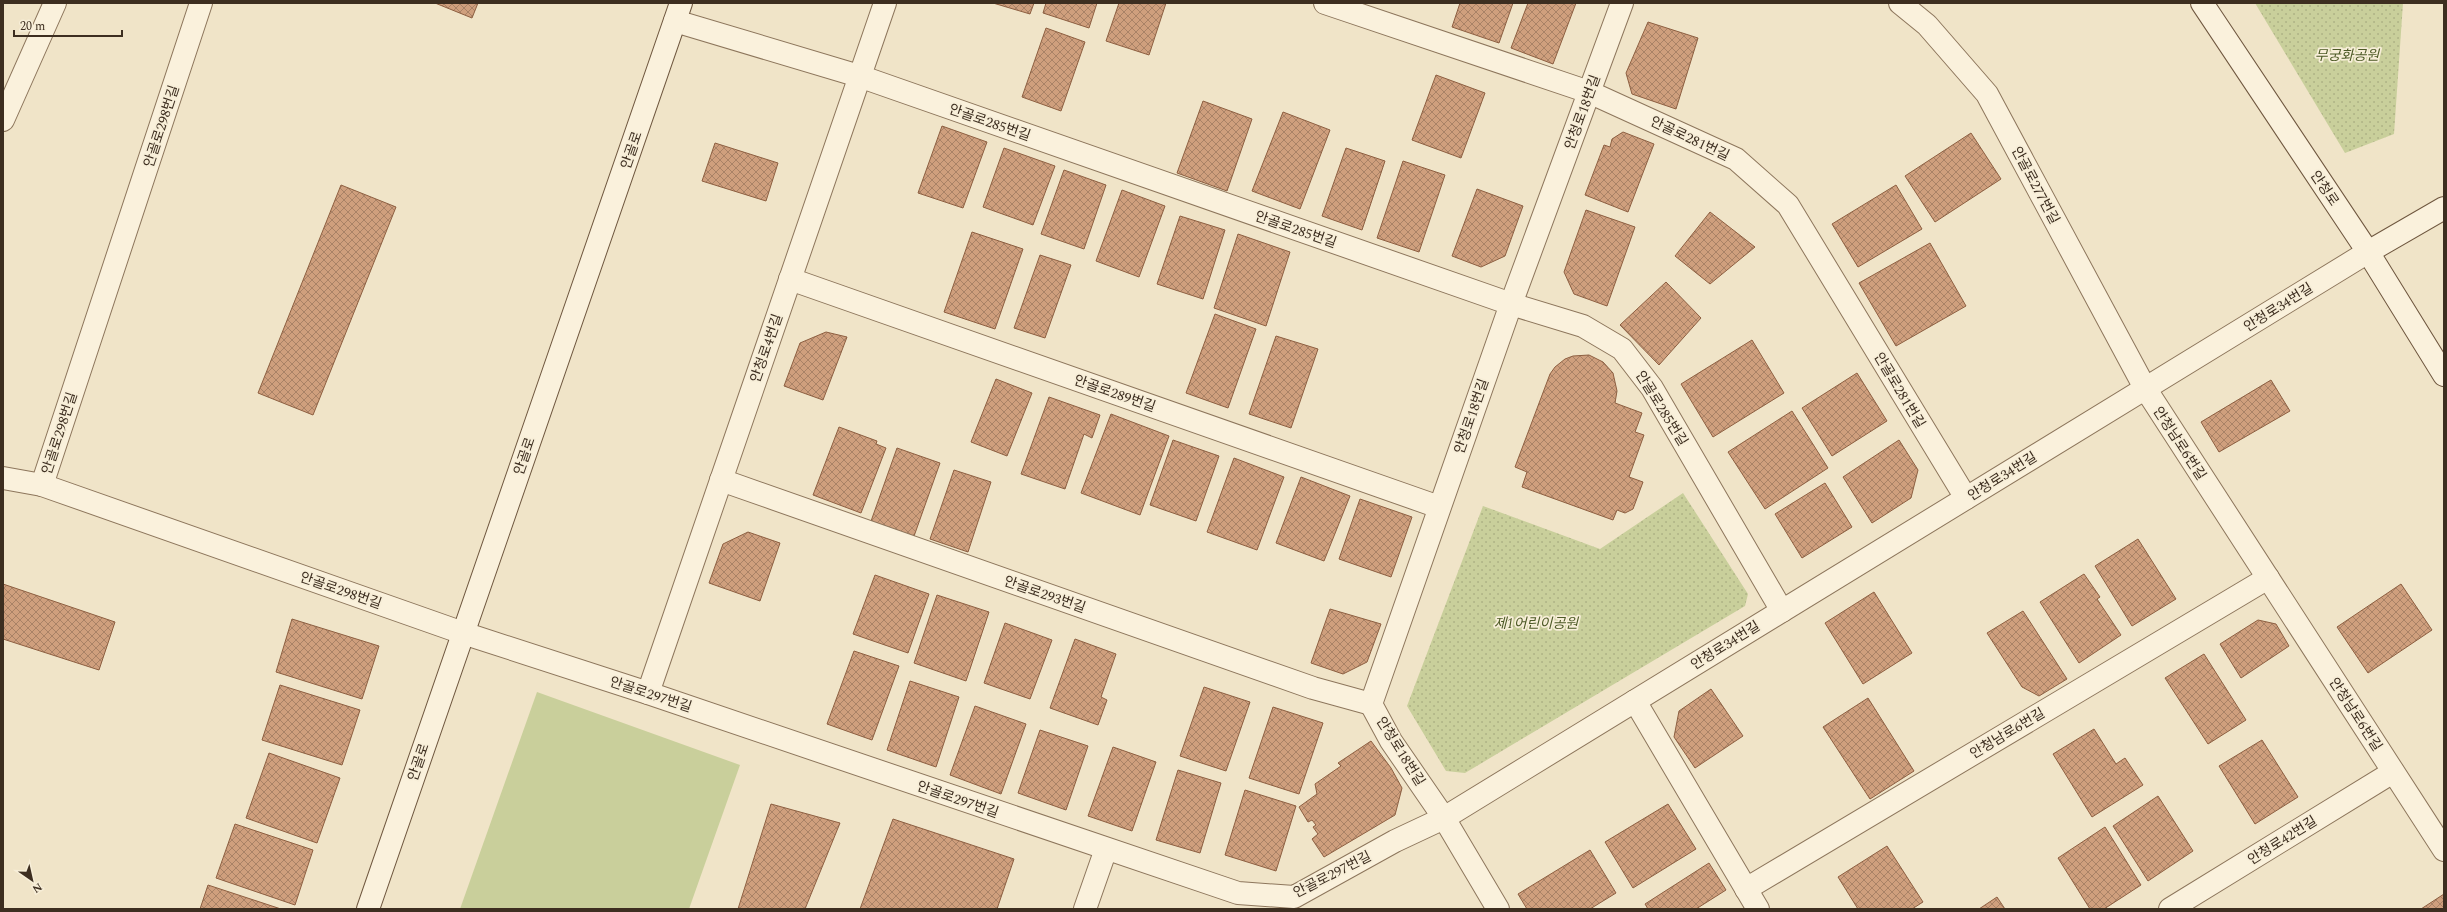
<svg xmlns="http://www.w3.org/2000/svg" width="2447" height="912" font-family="Spectral,'Noto Sans KR',serif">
<defs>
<pattern id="park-dots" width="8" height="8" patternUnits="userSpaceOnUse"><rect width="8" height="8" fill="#c9cf9b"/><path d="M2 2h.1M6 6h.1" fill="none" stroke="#aeb285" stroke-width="1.8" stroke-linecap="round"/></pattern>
<pattern id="building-cross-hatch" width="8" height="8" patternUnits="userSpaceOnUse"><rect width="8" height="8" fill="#cf9f7d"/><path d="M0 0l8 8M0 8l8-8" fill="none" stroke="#a98266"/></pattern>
</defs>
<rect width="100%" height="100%" fill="#f0e4c8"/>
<g fill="url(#park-dots)">
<path d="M2255,3H2403L2394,134L2345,153Z"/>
<path d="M1683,493L1748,594L1745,606L1465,773L1446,771L1407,706L1483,506L1600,549Z"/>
</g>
<path fill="#c9cf9b" d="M537,692L740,765L689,909H460Z"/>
<g fill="url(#building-cross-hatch)" stroke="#8d5f41">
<path d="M435,3H478L472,18Z"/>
<path d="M993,3H1034L1030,14Z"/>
<path d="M1046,3H1097L1089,28L1043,13Z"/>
<path d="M1119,3H1166L1149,55L1106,41Z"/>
<path d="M1460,3H1513L1499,43L1452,27Z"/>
<path d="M1528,3H1576L1553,64L1511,48Z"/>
<path d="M1648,22L1698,38L1676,109L1632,94L1626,73Z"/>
<path d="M1046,28L1085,42L1061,111L1022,97Z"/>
<path d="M1436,75L1485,93L1461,158L1412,140Z"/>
<path d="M1203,101L1252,119L1227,191L1177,173Z"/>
<path d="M1283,112L1330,130L1300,209L1252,191Z"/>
<path d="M942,126L987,142L963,208L918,193Z"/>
<path d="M1623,132L1654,144L1628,212L1585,195L1604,145L1610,147L1612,139Z"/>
<path d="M1971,133L2001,179L1935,222L1905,176Z"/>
<path d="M715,143L778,163L766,201L702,181Z"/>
<path d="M1004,148L1055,166L1033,225L983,207Z"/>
<path d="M1346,148L1385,161L1362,230L1322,216Z"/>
<path d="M1403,161L1445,175L1419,252L1377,238Z"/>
<path d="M1064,170L1106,185L1084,249L1041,234Z"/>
<path d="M341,185L396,207L313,415L258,393Z"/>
<path d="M1896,185L1922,229L1858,267L1832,224Z"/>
<path d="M1477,189L1523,206L1505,256L1481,267L1452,256Z"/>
<path d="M1122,190L1165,206L1139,277L1096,261Z"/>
<path d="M1586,210L1635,227L1607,306L1574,294L1564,272Z"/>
<path d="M1710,212L1755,247L1710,284L1675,256Z"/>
<path d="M1180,216L1225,230L1203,299L1157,284Z"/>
<path d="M972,232L1023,249L995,329L944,312Z"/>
<path d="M1238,234L1290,252L1266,326L1214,308Z"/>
<path d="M1930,243L1966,306L1896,346L1859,283Z"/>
<path d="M1040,255L1071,265L1045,338L1014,328Z"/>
<path d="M1666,282L1701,318L1659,365L1620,325Z"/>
<path d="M1215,314L1256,329L1228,408L1186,393Z"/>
<path d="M826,332L847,337L823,400L784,386L800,343Z"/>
<path d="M1276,336L1318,349L1291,428L1249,414Z"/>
<path d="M1752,340L1784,393L1713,437L1681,384Z"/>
<path d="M1589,355L1603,362L1613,373L1617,391L1615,403L1642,413L1635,432L1644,435L1629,477L1643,482L1633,509L1625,513L1617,510L1613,520L1522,487L1527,472L1515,467L1550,374L1555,367L1565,359L1573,356Z"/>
<path d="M1857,373L1887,421L1832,456L1802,408Z"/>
<path d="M996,379L1032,393L1007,456L971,442Z"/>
<path d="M2271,380L2290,411L2219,452L2201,422Z"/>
<path d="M1049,397L1100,415L1092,438L1084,434L1065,489L1021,474Z"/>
<path d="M1792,411L1828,468L1765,509L1728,452Z"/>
<path d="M1111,414L1169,436L1140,515L1081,493Z"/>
<path d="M839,427L877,441L876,444L886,448L861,513L813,495Z"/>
<path d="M1173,440L1219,456L1196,521L1150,505Z"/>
<path d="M1899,440L1918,470L1911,498L1872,523L1843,477Z"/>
<path d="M897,448L940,463L913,539L870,524Z"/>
<path d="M1234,458L1284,477L1257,550L1207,532Z"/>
<path d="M954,470L991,482L968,552L930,539Z"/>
<path d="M1301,477L1350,496L1324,561L1276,543Z"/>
<path d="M1825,483L1852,527L1802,558L1775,514Z"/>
<path d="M1360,499L1412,517L1391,577L1339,559Z"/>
<path d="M748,532L780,543L760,601L709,583L723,544Z"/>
<path d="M2138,539L2176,599L2132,626L2095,566Z"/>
<path d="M2084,574L2100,597L2097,599L2121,635L2079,663L2040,602Z"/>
<path d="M875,575L929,594L908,653L853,634Z"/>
<path d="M3,584L115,622L99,670L3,639Z"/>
<path d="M2401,584L2432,630L2368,673L2337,627Z"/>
<path d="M1874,592L1912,653L1863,684L1825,623Z"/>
<path d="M937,595L989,612L966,681L914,663Z"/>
<path d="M1330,609L1381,624L1367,662L1343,674L1311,663Z"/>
<path d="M2023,611L2067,679L2039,696L2022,687L1987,633Z"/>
<path d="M292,619L379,646L362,699L276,672Z"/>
<path d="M2258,620L2276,624L2289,646L2241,678L2220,644Z"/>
<path d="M1005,623L1052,640L1030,699L984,683Z"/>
<path d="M1075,639L1116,654L1101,697L1107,700L1098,725L1050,708Z"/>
<path d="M854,651L899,666L872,740L827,724Z"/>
<path d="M2204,654L2246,720L2208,744L2165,678Z"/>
<path d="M910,681L959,697L936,767L887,750Z"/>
<path d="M280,685L360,710L342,765L262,740Z"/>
<path d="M1204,687L1250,702L1226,771L1180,756Z"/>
<path d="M1711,689L1743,736L1695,768L1674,737L1679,711Z"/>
<path d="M1868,698L1914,771L1870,799L1823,727Z"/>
<path d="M975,706L1026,724L1001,794L950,775Z"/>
<path d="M1273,707L1323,723L1299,794L1249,778Z"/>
<path d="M2094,729L2116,764L2125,758L2143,785L2092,817L2053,754Z"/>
<path d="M1040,730L1088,746L1066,810L1018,793Z"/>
<path d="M2262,740L2298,797L2255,824L2219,766Z"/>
<path d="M1371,741L1391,768L1402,788L1395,815L1324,857L1312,839L1318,834L1313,827L1316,825L1312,820L1308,822L1299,807L1317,794L1315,784L1341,766L1338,763Z"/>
<path d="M1113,747L1156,762L1132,831L1088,816Z"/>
<path d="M269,753L340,778L317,843L246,818Z"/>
<path d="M1178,770L1221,783L1200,853L1156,840Z"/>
<path d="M1245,790L1296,806L1276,871L1225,855Z"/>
<path d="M2158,796L2193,851L2148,881L2113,826Z"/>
<path d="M771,804L840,823L805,909H738Z"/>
<path d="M1668,804L1696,849L1633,888L1605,842Z"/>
<path d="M893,819L1014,859L997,909H860Z"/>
<path d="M235,824L313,850L295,905L216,878Z"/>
<path d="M2105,827L2141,885L2104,909H2090L2058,858Z"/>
<path d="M1887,846L1923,902L1912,909H1858L1838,877Z"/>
<path d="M1590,850L1616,893L1590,909H1527L1518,894Z"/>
<path d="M1709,863L1726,890L1696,909H1648L1645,904Z"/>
<path d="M208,885L281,909H200Z"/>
<path d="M2444,894V909H2421Z"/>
<path d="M1997,897L2005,909H1979Z"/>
</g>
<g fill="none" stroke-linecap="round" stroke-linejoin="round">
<defs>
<g id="street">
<path d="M1325,3L1589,92L1736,159L1788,205L1966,498"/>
<path d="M1900,3L1927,25L1987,94L2145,388L2444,850"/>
<path d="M675,21L859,76L1511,304L1583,326L1622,349L1652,388L1782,611"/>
<path d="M3,120L55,3"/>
<path d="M790,279L1439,507"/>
<path d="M3,478L42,485L463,633L648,693L1238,893L1294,897L1395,841L1444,818L2368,252"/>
<path d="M721,480L1313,688L1371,704"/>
<path d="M42,485L201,3"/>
<path d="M648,693L885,3"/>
<path d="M1635,701L1758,909"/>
<path d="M1746,889L2268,578"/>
<path d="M1085,909L1106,849"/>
<path d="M1498,909L1444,818L1391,741L1371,704L1511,304L1622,3"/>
<path d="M2170,909L2393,772"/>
</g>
<g id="secondary">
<path d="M2202,3L2368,252L2444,375"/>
<path d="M2368,252L2444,208"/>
<path d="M368,909L681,3"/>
</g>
</defs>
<use href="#street" stroke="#8d765c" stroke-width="24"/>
<use href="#secondary" stroke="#6f573f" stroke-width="24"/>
<use href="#street" stroke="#faf1dc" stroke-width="22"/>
<use href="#secondary" stroke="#faf1dc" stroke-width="22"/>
</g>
<g text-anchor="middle" stroke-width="3.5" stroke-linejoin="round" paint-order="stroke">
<g font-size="14" font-style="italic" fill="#4d5a26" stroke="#f7eed8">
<text x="2347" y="60">무궁화공원</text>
<text x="1536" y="628">제1어린이공원</text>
</g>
<g font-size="14" fill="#3d2e20" stroke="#f7eed8">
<text transform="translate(1582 112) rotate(-70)" y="5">안청로18번길</text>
<text transform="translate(990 122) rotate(19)" y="5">안골로285번길</text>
<text transform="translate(161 126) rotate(-72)" y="5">안골로298번길</text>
<text transform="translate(1690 138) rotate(25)" y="5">안골로281번길</text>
<text transform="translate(631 150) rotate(-71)" y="5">안골로</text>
<text transform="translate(2036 185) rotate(62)" y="5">안골로277번길</text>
<text transform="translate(2325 188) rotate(56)" y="5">안청로</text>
<text transform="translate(1296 229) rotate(19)" y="5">안골로285번길</text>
<text transform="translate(2278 307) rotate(-32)" y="5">안청로34번길</text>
<text transform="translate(766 348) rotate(-71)" y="5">안청로4번길</text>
<text transform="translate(1900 390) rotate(59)" y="5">안골로281번길</text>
<text transform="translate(1115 393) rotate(19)" y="5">안골로289번길</text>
<text transform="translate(1662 408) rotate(58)" y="5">안골로285번길</text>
<text transform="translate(1471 416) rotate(-71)" y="5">안청로18번길</text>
<text transform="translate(59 433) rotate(-72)" y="5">안골로298번길</text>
<text transform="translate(2180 443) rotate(57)" y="5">안청남로6번길</text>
<text transform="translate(524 456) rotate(-71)" y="5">안골로</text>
<text transform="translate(2002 476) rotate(-32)" y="5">안청로34번길</text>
<text transform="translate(341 590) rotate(19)" y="5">안골로298번길</text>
<text transform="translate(1045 594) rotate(19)" y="5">안골로293번길</text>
<text transform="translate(1725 645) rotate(-32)" y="5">안청로34번길</text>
<text transform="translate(651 694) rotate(18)" y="5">안골로297번길</text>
<text transform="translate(2356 714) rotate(57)" y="5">안청남로6번길</text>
<text transform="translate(2007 733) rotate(-31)" y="5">안청남로6번길</text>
<text transform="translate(1401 751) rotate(58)" y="5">안청로18번길</text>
<text transform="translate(418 762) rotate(-71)" y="5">안골로</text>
<text transform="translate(958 799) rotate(19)" y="5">안골로297번길</text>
<text transform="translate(2282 840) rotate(-32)" y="5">안청로42번길</text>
<text transform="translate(1332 874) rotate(-27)" y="5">안골로297번길</text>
</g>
</g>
<rect width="2447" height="912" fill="none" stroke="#3d2e20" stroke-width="8"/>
<g transform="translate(32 880) rotate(146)" stroke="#f7eed8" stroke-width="3" paint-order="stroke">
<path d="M0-3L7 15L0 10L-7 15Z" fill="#3d2e20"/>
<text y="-6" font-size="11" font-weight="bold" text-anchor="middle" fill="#3d2e20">N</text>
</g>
<path d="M14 30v6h108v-6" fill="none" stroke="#3d2e20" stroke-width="2"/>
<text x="20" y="30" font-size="12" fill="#3d2e20" stroke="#f7eed8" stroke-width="3" paint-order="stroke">20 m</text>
</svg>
